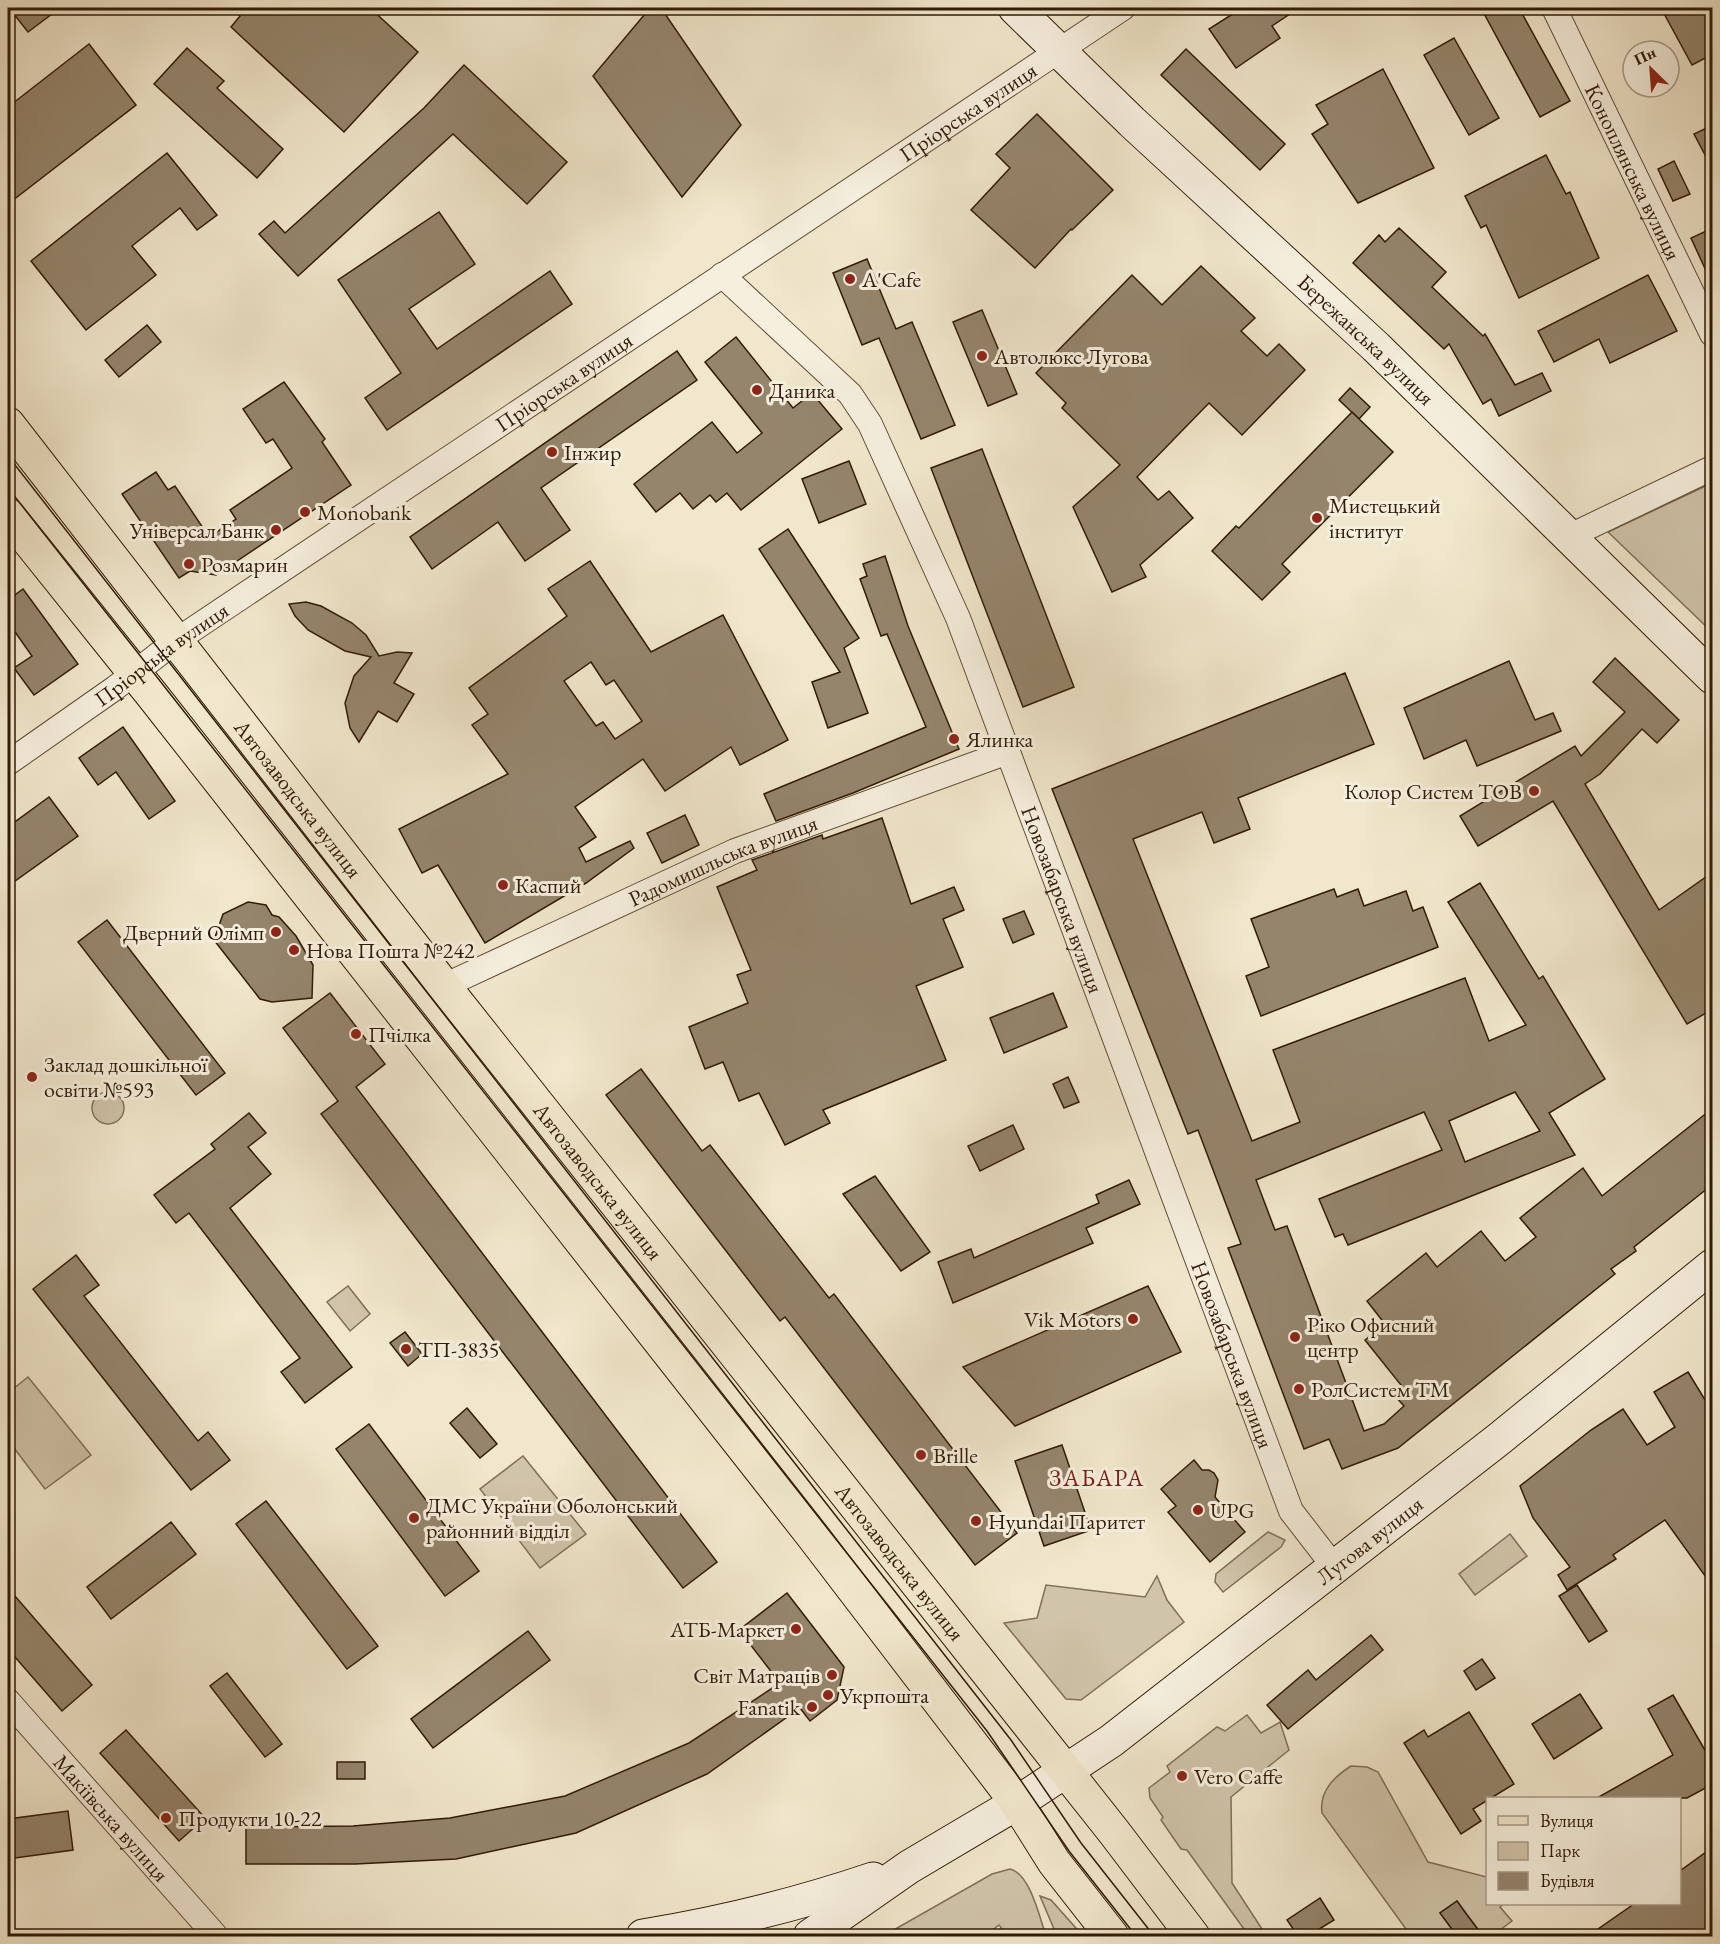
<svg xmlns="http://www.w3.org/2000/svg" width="1720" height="1944" font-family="'EB Garamond',serif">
<rect width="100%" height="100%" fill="#f1e7cc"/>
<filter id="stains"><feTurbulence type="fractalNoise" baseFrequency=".00333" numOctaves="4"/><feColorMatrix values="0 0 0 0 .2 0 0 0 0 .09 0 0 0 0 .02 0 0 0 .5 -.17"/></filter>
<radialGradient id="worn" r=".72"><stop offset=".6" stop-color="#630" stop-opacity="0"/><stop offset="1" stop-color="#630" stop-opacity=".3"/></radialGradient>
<g fill="#d0c4aa" stroke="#807058" stroke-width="1.5">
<path d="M1712,483V632L1608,532Z"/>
<circle cx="108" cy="1108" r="16"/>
<path d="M348,1286L370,1314L350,1331L327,1302Z"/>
<path d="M28,1377L91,1455L45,1489L8,1440V1393Z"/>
<path d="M523,1456L586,1534L540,1568L480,1489Z"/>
<path d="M1268,1532L1285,1540L1281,1547L1223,1592L1215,1582L1216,1574Z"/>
<path d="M1510,1534L1527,1556L1475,1595L1459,1574Z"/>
<path d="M1157,1576L1167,1600L1184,1622L1081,1700L1066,1699L1004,1623L1037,1618L1046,1585L1145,1597Z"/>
<path d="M1247,1715L1261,1733L1280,1722L1289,1750L1231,1797L1232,1883L1262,1929L1249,1936L1187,1850L1181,1849L1161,1820L1163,1817L1150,1798L1149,1788L1170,1772L1167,1766L1217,1727L1225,1731Z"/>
<path d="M1351,1766L1367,1767L1378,1772L1428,1862L1487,1877L1488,1904H1504L1500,1907L1512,1921L1492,1936H1483L1457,1901L1440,1913L1457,1936H1411L1322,1813C1319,1791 1334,1777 1351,1766Z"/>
<path d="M1010,1869C1030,1873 1040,1919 1046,1936H1008L999,1925L985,1936H883L992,1874Z"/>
<path d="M1040,1896L1051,1900L1083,1936H1057Z"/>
</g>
<g fill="#95856d" stroke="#311b06" stroke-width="1.5" fill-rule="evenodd">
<path d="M9,8H60L28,32Z"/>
<path d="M231,8H370L418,52L344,132L231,27L240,16Z"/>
<path d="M650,8H661L741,125L682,197L593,76Z"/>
<path d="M1242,8H1299L1272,26L1280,38L1236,68L1209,29Z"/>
<path d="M1481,8H1519L1570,101L1540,117Z"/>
<path d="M1661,8H1708L1713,16V54L1692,65Z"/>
<path d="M1454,38L1499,118L1469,135L1424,55Z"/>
<path d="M89,44L136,105L8,204V107Z"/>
<path d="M187,48L224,81L217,88L283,149L257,178L154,84Z"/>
<path d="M1186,49L1285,144L1260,170L1161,75Z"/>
<path d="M464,65L567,162L527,204L453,134L298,276L259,234L274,221L285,233L424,108Z"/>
<path d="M1383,69L1434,168L1358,203L1312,134L1328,124L1316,105Z"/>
<path d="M1037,114L1113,190L1072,230L1071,229L1035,268L971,210L1010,168L996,154Z"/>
<path d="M1713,125V170L1694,134Z"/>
<path d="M167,153L217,215L197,230L180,208L132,246L156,275L86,330L31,261Z"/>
<path d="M1546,155L1566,194L1570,192L1599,258L1519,298L1486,225L1481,228L1465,196Z"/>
<path d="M1674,161L1690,194L1673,201L1658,169Z"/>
<path d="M439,212L475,264L409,309L437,349L550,271L572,304L387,430L365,398L401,373L338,280Z"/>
<path d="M1399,228L1446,272L1432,287L1483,336L1485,334L1515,385L1542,373L1551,391L1499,416L1491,399L1483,404L1449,344L1444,349L1353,263L1379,235L1385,242Z"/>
<path d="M1713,228V286L1691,238Z"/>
<path d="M867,259L896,329L912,322L955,425L921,439L879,338L862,345L833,273Z"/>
<path d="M1201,266L1255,318L1241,331L1267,356L1279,344L1305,370L1242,435L1209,403L1137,477L1158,500L1169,491L1193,518L1140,565L1146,577L1112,592L1073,507L1120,465L1062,408L1066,403L1036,373L1132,275L1162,305Z"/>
<path d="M1648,275L1677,331L1610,363L1599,339L1554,362L1538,331Z"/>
<path d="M982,310L1017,394L988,406L953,322Z"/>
<path d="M147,325L161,342L119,377L105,360Z"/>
<path d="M736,337L793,408L812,393L842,429L741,510L727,493L716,502L710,495L693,509L680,493L656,512L634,484L712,422L737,453L762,433L705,362Z"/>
<path d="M677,351L697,380L541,488L570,530L525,561L498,522L432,569L410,537Z"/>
<path d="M284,382L325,439L322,442L351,485L216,575L190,571L179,578L122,494L156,472L168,490L175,486L209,537L236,519L230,510L292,468L273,439L266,443L243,409Z"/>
<path d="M1350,388L1370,407L1359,419L1339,400Z"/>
<path d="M1352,412L1393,452L1282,564L1290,572L1262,600L1212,551L1236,526L1239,528Z"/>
<path d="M982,449L1074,687L1023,707L931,468Z"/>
<path d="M849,461L866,504L819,523L802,479Z"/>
<path d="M788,529L859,638L844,648L868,713L828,728L812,682L840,672L759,549Z"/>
<path d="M885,556L908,626L959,749L853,793L776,821L764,794L926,727L887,634L881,636L860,579L867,576L863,564Z"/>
<path d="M590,561L651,652L723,615L788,740L740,765L731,747L665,791L643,759L575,807L596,837L579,848L586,862L630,841L634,848L586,883L485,943L438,865L422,873L399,829L508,774L472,725L488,714L469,688L567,616L548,589ZM591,662L606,685L614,680L642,721L615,739L603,722L596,726L564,681Z"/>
<path d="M23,589L78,664L34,695L14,668L32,656L8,622V600Z"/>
<path d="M306,602L321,606L352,623L366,635L379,656L397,652L412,653L394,683L414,694L397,722L378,711L359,742L350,728L345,703L354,676L371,657L345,651L308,630L295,616L289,604Z"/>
<path d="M1615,658L1679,720L1657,743L1642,729L1600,774L1585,784L1659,910L1713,872V1009L1687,1024L1553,801L1478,846L1460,816L1575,746L1581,756L1625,712L1593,682Z"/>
<path d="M1509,661L1535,720L1553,713L1561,731L1477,766L1466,740L1424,759L1404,708Z"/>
<path d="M1345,673L1374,744L1238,798L1250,829L1214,843L1202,812L1133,839L1252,1141L1300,1122L1273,1050L1465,978L1489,1041L1526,1025L1448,902L1480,883L1539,979L1543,976L1605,1079L1549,1113L1575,1155L1348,1245L1343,1234L1335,1237L1319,1199L1442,1150L1424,1112L1256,1180L1275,1230L1287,1226L1364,1431L1384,1424L1404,1406L1396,1397L1405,1390L1365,1340L1385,1324L1367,1301L1426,1253L1437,1267L1481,1231L1505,1261L1536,1237L1520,1218L1583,1168L1602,1196L1713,1108V1184L1634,1247L1636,1251L1611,1269L1615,1274L1398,1448L1342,1469L1329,1439L1304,1449L1228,1248L1241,1244L1198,1130L1188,1134L1052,789ZM1515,1092L1540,1131L1465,1162L1449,1121Z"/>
<path d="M123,727L175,801L149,819L116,772L98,785L79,758Z"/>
<path d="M49,797L78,836L8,886V827Z"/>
<path d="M685,815L699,845L662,863L647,833Z"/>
<path d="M882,818L911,904L954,887L964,910L943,919L963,967L916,986L946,1060L823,1110L830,1123L785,1145L759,1093L739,1101L723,1062L705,1069L689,1027L748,1003L737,975L751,970L717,887L757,870L752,860L822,835L823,839Z"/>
<path d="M1334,889L1337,897L1358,889L1364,906L1406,891L1413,911L1423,907L1438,947L1261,1016L1246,976L1269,967L1251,919Z"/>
<path d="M248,902L266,905L272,915L279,917L296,936L313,965L312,998L272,1002L260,999L214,940L223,914Z"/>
<path d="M1024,911L1034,934L1013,943L1003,919Z"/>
<path d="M107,920L225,1073L196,1095L78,942Z"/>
<path d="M330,993L385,1064L356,1087L717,1562L683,1588L321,1114L338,1101L283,1028Z"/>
<path d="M1053,993L1067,1027L1004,1053L990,1018Z"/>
<path d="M641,1069L702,1151L710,1145L829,1298L834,1294L1017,1533L975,1565L785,1317L780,1321L606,1095Z"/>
<path d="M1068,1077L1079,1102L1064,1108L1053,1084Z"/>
<path d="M249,1113L266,1133L248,1147L271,1174L230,1208L352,1367L305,1403L281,1372L300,1358L189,1213L176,1223L154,1195L215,1149L211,1144Z"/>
<path d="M1013,1125L1024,1149L980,1171L968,1146Z"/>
<path d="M875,1176L930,1252L901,1271L843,1194Z"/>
<path d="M1129,1180L1140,1204L1086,1228L1093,1243L953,1303L938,1262L971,1249L974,1258L1099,1203L1096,1195Z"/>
<path d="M76,1255L99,1285L84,1296L198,1441L208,1432L230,1460L191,1490L33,1289Z"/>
<path d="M1148,1286L1181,1352L1015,1426L963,1367Z"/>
<path d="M405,1332L422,1354L408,1366L390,1343Z"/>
<path d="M1688,1372L1713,1413V1587L1665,1520L1613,1555L1616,1559L1567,1590L1558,1575L1570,1567L1533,1518L1520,1486L1591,1430L1623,1409L1647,1445L1675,1427L1654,1392Z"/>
<path d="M467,1408L497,1444L480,1458L450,1423Z"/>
<path d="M369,1424L479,1571L445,1596L336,1449Z"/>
<path d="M1062,1445L1091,1530L1044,1546L1015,1461Z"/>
<path d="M1194,1460L1202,1470H1209L1214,1473L1218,1480L1215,1497L1245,1532L1210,1562L1168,1512L1176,1506L1161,1489Z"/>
<path d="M266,1501L378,1646L347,1669L236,1524Z"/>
<path d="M171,1522L196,1554L111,1619L87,1587Z"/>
<path d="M1577,1585L1607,1631L1589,1642L1559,1596Z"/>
<path d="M8,1588L92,1685L62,1711L8,1649Z"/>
<path d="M787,1593L844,1667L837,1700L810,1721L800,1708L707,1774L576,1833L456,1859L355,1864H246V1827L353,1826L450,1818L565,1796L689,1743L780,1683L739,1630Z"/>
<path d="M528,1631L550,1660L433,1748L411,1719Z"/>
<path d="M1371,1635L1383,1650L1288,1729L1267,1705L1308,1670L1316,1680Z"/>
<path d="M1482,1659L1495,1678L1476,1690L1464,1671Z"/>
<path d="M227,1673L282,1744L265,1757L210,1686Z"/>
<path d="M1580,1694L1602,1728L1554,1759L1532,1724Z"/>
<path d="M1673,1695L1713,1764V1784L1687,1798H1597L1673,1755L1648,1709Z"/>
<path d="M1469,1712L1514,1784L1473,1809L1481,1821L1461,1834L1404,1743L1424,1730L1428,1737Z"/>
<path d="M126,1730L205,1818L179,1841L100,1753Z"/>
<rect x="337" y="1762" width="28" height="17"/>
<path d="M68,1811L73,1850L8,1859V1819Z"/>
<path d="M1713,1847V1936H1588L1634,1904H1680V1871Z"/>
<path d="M1320,1898L1334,1920L1308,1936H1298L1287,1920Z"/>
<path d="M1457,1901L1467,1915L1483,1936H1457L1440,1913Z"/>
</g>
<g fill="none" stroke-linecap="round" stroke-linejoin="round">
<defs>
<g id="street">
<path id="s1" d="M1554,8L1712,334"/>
<path id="s2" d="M722,275L850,394L870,424L958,618L1291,1511L1335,1568"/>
<path d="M1570,536L1712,468"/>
<path id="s3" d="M8,763L115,688L177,640L1123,8"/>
<path id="s4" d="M444,986L735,851L1008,752"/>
<path id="s5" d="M8,1701L216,1936"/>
</g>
<g id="secondary">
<path id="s6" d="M1015,8L1132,122L1376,347L1712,677"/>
<path d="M643,1936C723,1923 796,1905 873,1879"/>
<path id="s7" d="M810,1936L909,1867L1017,1803L1111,1741L1499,1439L1712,1266"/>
</g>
<g id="primary">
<path id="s8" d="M8,424L444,986L1114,1832L1193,1936"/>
<path d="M8,515L153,696L812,1535L1017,1803L1054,1862L1112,1936"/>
</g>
</defs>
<use href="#street" stroke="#614e38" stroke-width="26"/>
<use href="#secondary" stroke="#311b06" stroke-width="35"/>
<use href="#primary" stroke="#311b06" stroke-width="35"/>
<use href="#street" stroke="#f6efde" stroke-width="24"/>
<use href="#secondary" stroke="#f6efde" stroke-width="33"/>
<use href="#primary" stroke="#f1e7cc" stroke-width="33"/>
<g stroke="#311b06" stroke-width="1.5">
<path d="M8,456L1011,1740L1081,1843L1154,1936"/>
<path d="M8,488L987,1731L1069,1851L1136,1936"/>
</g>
</g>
<g fill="#8f2418" stroke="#f6efde" stroke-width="2">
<circle cx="850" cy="279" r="6"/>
<circle cx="982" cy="356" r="6"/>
<circle cx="757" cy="390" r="6"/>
<circle cx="552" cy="452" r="6"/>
<circle cx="305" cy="512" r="6"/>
<circle cx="1317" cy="518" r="6"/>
<circle cx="276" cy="530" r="6"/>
<circle cx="189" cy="564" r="6"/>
<circle cx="954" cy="739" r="6"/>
<circle cx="1534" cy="791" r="6"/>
<circle cx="503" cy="885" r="6"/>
<circle cx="276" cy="932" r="6"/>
<circle cx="294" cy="950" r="6"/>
<circle cx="356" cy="1034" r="6"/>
<circle cx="32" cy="1077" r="6"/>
<circle cx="1133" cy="1319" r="6"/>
<circle cx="1295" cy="1337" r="6"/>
<circle cx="406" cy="1349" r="6"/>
<circle cx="1299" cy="1389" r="6"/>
<circle cx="921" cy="1455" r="6"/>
<circle cx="1198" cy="1510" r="6"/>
<circle cx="414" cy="1518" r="6"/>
<circle cx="976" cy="1521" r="6"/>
<circle cx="796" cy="1629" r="6"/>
<circle cx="832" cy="1675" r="6"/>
<circle cx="828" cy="1695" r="6"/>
<circle cx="812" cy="1707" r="6"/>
<circle cx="1182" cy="1776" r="6"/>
<circle cx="166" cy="1818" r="6"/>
</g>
<g text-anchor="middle" stroke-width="6" stroke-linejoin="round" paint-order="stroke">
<g font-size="22" fill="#311b06" stroke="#f6efde">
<text dy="8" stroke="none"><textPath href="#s3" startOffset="1160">Пріорська вулиця</textPath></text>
<text dy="8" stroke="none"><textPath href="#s1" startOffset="182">Коноплянська вулиця</textPath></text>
<text dy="8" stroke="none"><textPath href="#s6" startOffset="483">Бережанська вулиця</textPath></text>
<text dy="8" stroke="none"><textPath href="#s3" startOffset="674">Пріорська вулиця</textPath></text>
<text dy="8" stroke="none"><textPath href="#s3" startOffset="188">Пріорська вулиця</textPath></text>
<text dy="8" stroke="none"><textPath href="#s8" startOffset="474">Автозаводська вулиця</textPath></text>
<text dy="8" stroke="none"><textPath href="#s4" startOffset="306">Радомишльська вулиця</textPath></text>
<text dy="8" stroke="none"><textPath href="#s2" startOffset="724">Новозабарська вулиця</textPath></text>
<text dy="8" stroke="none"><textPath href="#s8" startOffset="960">Автозаводська вулиця</textPath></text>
<text dy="8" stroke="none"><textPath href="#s2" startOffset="1210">Новозабарська вулиця</textPath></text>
<text dy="8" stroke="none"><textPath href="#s7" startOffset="686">Лугова вулиця</textPath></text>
<text dy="8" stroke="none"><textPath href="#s8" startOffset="1446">Автозаводська вулиця</textPath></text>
<text dy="8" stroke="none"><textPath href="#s5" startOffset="156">Макіївська вулиця</textPath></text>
</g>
<g font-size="22" fill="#311b06" stroke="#f6efde" text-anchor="start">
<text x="862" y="287">A'Cafe</text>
<text x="994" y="364">Автолюкс Лугова</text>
<text x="769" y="398">Даника</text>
<text x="564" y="460">Інжир</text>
<text x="1329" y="513">Мистецький<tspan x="1329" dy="25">інститут</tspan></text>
<text x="317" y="520">Monobank</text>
<text x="264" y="538" text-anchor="end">Універсал Банк</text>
<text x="201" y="572">Розмарин</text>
<text x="966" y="747">Ялинка</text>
<text x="1522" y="799" text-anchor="end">Колор Систем ТОВ</text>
<text x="515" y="893">Каспий</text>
<text x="264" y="940" text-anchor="end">Дверний Олімп</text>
<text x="306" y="958">Нова Пошта №242</text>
<text x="368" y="1042">Пчілка</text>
<text x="44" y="1072">Заклад дошкільної<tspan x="44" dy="25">освіти №593</tspan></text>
<text x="1121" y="1327" text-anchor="end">Vik Motors</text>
<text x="1307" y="1332">Ріко Офисний<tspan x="1307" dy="25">центр</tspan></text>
<text x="418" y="1357">ТП-3835</text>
<text x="1311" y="1397">РолСистем ТМ</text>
<text x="933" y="1463">Brille</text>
<text x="426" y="1513">ДМС України Оболонський<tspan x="426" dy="25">районний відділ</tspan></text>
<text x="1210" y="1518">UPG</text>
<text x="988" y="1529">Hyundai Паритет</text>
<text x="784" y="1637" text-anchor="end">АТБ-Маркет</text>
<text x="820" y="1683" text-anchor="end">Світ Матраців</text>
<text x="840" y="1703">Укрпошта</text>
<text x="800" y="1715" text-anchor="end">Fanatik</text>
<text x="1194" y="1784">Vero Caffe</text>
<text x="178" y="1826">Продукти 10-22</text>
</g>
<g font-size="24" letter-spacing="1.5" fill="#7a1f14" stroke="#f6efde">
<text x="1097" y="1486">ЗАБАРА</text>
</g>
</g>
<rect width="1720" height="1944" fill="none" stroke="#f1e7cc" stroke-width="30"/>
<rect x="9" y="9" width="1702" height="1926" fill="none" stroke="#311b06" stroke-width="3"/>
<rect x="15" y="15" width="1690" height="1914" fill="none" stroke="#311b06" stroke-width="1.5"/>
<rect x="1486" y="1797" width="195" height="108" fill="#f6efde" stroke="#a79a88" stroke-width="1.5"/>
<rect x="1498" y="1816" width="30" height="9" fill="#f1e7cc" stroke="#a79a88" stroke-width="1.5"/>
<text x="1540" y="1827" font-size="18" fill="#311b06">Вулиця</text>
<rect x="1498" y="1842" width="30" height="18" fill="#d0c4aa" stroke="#a79a88" stroke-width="1.5"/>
<text x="1540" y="1857" font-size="18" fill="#311b06">Парк</text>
<rect x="1498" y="1872" width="30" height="18" fill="#95856d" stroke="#a79a88" stroke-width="1.5"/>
<text x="1540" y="1887" font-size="18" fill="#311b06">Будівля</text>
<g transform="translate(1651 69) rotate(335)"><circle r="28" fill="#f6efde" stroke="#a79a88" stroke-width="1.5"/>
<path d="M0-4.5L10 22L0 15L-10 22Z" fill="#8f2418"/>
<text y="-9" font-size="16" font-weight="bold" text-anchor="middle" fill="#311b06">Пн</text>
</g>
<rect width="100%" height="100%" filter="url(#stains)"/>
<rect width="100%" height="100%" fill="url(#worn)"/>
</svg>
